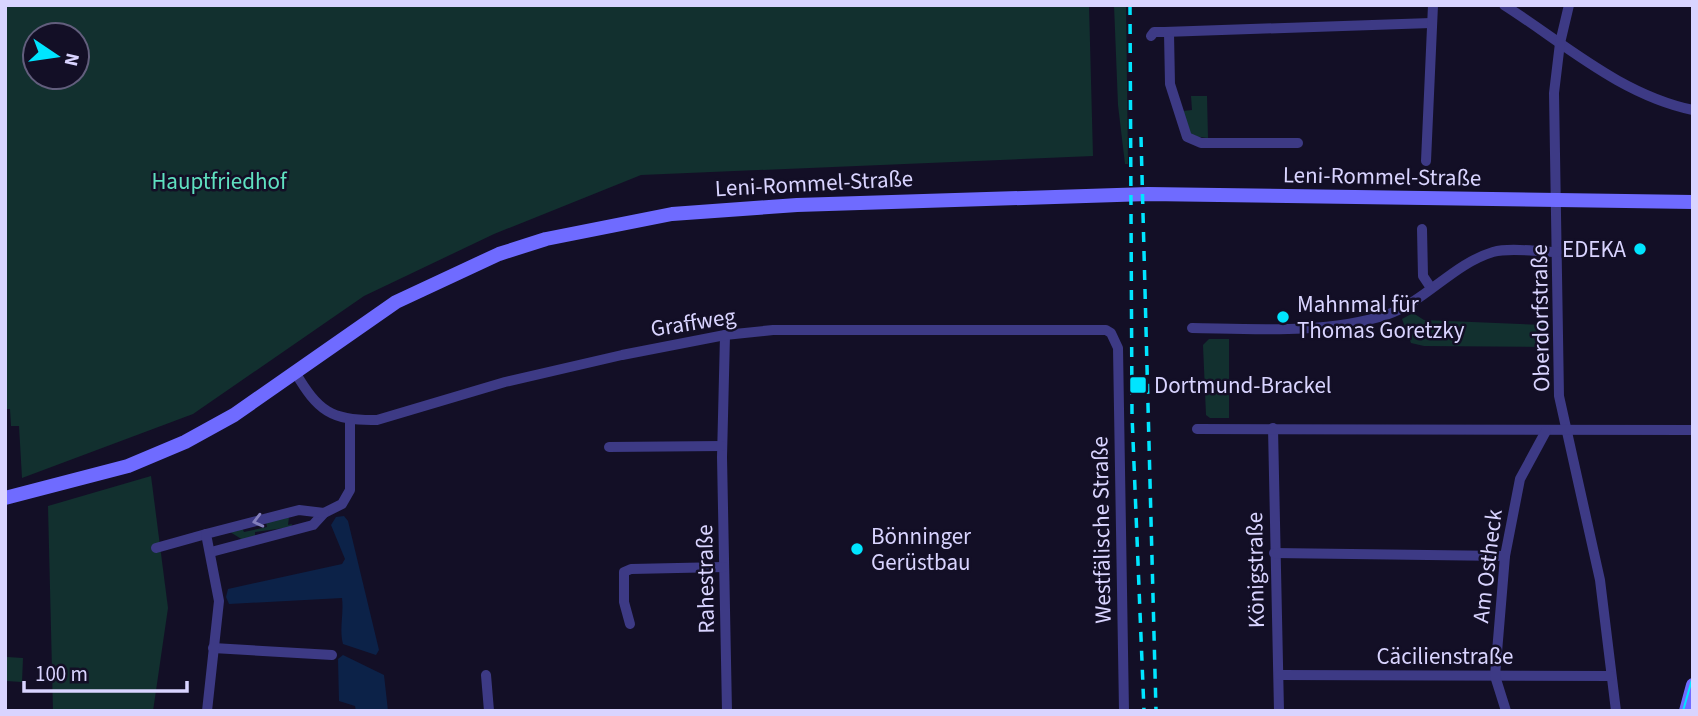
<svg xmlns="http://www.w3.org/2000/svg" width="1698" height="716" font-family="'Source Sans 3',sans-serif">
<rect width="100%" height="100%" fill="#130f26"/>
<g fill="#12302f" fill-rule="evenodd">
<path d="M5,5H1089L1093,156L641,175L494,234L364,296L193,414L22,478L19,426H11L10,409H5ZM35,35H77V77H35Z"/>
<path d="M1114,5H1126L1128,164H1125L1118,105Z"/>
<path d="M1191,96H1207L1208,138L1191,136L1183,111L1192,110Z"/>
<path d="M1413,313L1424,320L1545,325V347L1424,346L1411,343L1402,319Z"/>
<path d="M1229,339V418H1210L1206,415L1203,345L1209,339Z"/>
<path d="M151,476L168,608L153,711H53L48,506Z"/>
<path d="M289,517L288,525L292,524L291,527L255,532V536L243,540L230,532L242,528L244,532L267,527L266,522Z"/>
<path d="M7,657L23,658L22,682L6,681Z"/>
</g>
<g fill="#0c2248">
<path d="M344,516L348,521L379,650L376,655L343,644C339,629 344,614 342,598L229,604L226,597L228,589L342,564L345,559L331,525L336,517Z"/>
<path d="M343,655L384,675L388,711H356L355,706L339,701L338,659Z"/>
</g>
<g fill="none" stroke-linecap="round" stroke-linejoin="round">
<g stroke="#3d3a85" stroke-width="10">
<path d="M1504,5C1565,44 1621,95 1693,110"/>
<path d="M1569,5L1560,43L1554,93L1559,396L1600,580L1616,711"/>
<path d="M1169,33L1170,84L1187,137L1201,143H1298"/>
<path d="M1151,36L1154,32H1164L1431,23"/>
<path d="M1426,161L1433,5"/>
<path d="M1422,229L1423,276L1431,288"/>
<path d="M1192,328C1254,329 1326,334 1386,315C1425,302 1453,264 1493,252C1511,247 1538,252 1557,252"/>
<path d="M725,335L722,457L727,711"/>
<path d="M295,372C318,411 331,421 377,420L505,382L622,355L725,335L773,330H1106L1111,333L1118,348L1124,711"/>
<path d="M1273,428L1279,711"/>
<path d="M1197,429L1693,430"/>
<path d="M609,447L722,446"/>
<path d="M156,548L206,534"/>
<path d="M211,552L313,525L324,513L342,504L350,490V420"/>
<path d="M1274,553L1505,556"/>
<path d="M630,624L624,602V572L631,569L724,567"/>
<path d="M213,648L332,655"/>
<path d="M486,675L489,711"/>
<path d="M1279,675L1611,676"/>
<path d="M207,711L219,601L206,534L299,510L324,513"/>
<path d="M1506,711L1495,676L1505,556L1520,479L1546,431"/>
</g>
<g stroke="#6f6bff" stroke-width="14">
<path d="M5,498L128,466L185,442L234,415L396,302L499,254L546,239L672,214L797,205L1148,194L1693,202"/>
<path d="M1686,711L1693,685"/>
</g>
<path stroke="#00e5ff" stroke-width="2" d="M1683,711L1693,676"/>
<g stroke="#00e5ff" stroke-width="3.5" stroke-dasharray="10 9" stroke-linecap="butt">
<path d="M1130,5L1132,415L1144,711"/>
<path d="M1141,137L1156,711"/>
</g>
</g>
<defs><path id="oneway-chevron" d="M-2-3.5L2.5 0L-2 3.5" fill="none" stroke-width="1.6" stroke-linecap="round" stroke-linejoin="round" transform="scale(1.75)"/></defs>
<use stroke="#837fbc" href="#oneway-chevron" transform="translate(258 521) rotate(166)"/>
<g fill="#00e5ff" stroke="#130f26" stroke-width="2.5">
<circle cx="1640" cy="249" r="7"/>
<circle cx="1283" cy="317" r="7"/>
<rect x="1129" y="376" width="18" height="18" rx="3.5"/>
<circle cx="857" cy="549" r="7"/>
</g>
<g text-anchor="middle" stroke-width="5" stroke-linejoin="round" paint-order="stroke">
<g font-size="23" fill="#d9d4ff" stroke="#130f26">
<text transform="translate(1382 176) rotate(1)" y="8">Leni-Rommel-Straße</text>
<text transform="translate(814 183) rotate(-3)" y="8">Leni-Rommel-Straße</text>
<text transform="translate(1540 318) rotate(-91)" y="8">Oberdorfstraße</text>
<text transform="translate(693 322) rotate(-9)" y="8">Graffweg</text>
<text transform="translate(1101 530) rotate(-91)" y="8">Westfälische Straße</text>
<text transform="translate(1487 566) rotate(-83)" y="8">Am Ostheck</text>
<text transform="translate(1255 570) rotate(-91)" y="8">Königstraße</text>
<text transform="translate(705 579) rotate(-91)" y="8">Rahestraße</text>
<text x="1445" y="664">Cäcilienstraße</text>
</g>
<g font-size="23" fill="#5fe0c0" stroke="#130f26">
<text x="219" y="189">Hauptfriedhof</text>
</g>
<g font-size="23" fill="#d9d4ff" stroke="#130f26" text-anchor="start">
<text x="1626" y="257" text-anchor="end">EDEKA</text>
<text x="1297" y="312">Mahnmal für<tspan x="1297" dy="26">Thomas Goretzky</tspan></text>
<text x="1154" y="393">Dortmund-Brackel</text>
<text x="871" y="544">Bönninger<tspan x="871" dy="26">Gerüstbau</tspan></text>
</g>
</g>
<rect width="1698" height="716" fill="none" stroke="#d9d4ff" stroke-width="14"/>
<g transform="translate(56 56) rotate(103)"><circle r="33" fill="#130f26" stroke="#625e7d" stroke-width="2"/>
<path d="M0-5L12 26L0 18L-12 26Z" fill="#00e5ff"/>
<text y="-10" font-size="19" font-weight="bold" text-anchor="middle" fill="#d9d4ff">N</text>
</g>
<path d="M24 681v10h163v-10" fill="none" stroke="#d9d4ff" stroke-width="3.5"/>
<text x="35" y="681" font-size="21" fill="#d9d4ff" stroke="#130f26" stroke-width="5" paint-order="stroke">100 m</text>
</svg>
